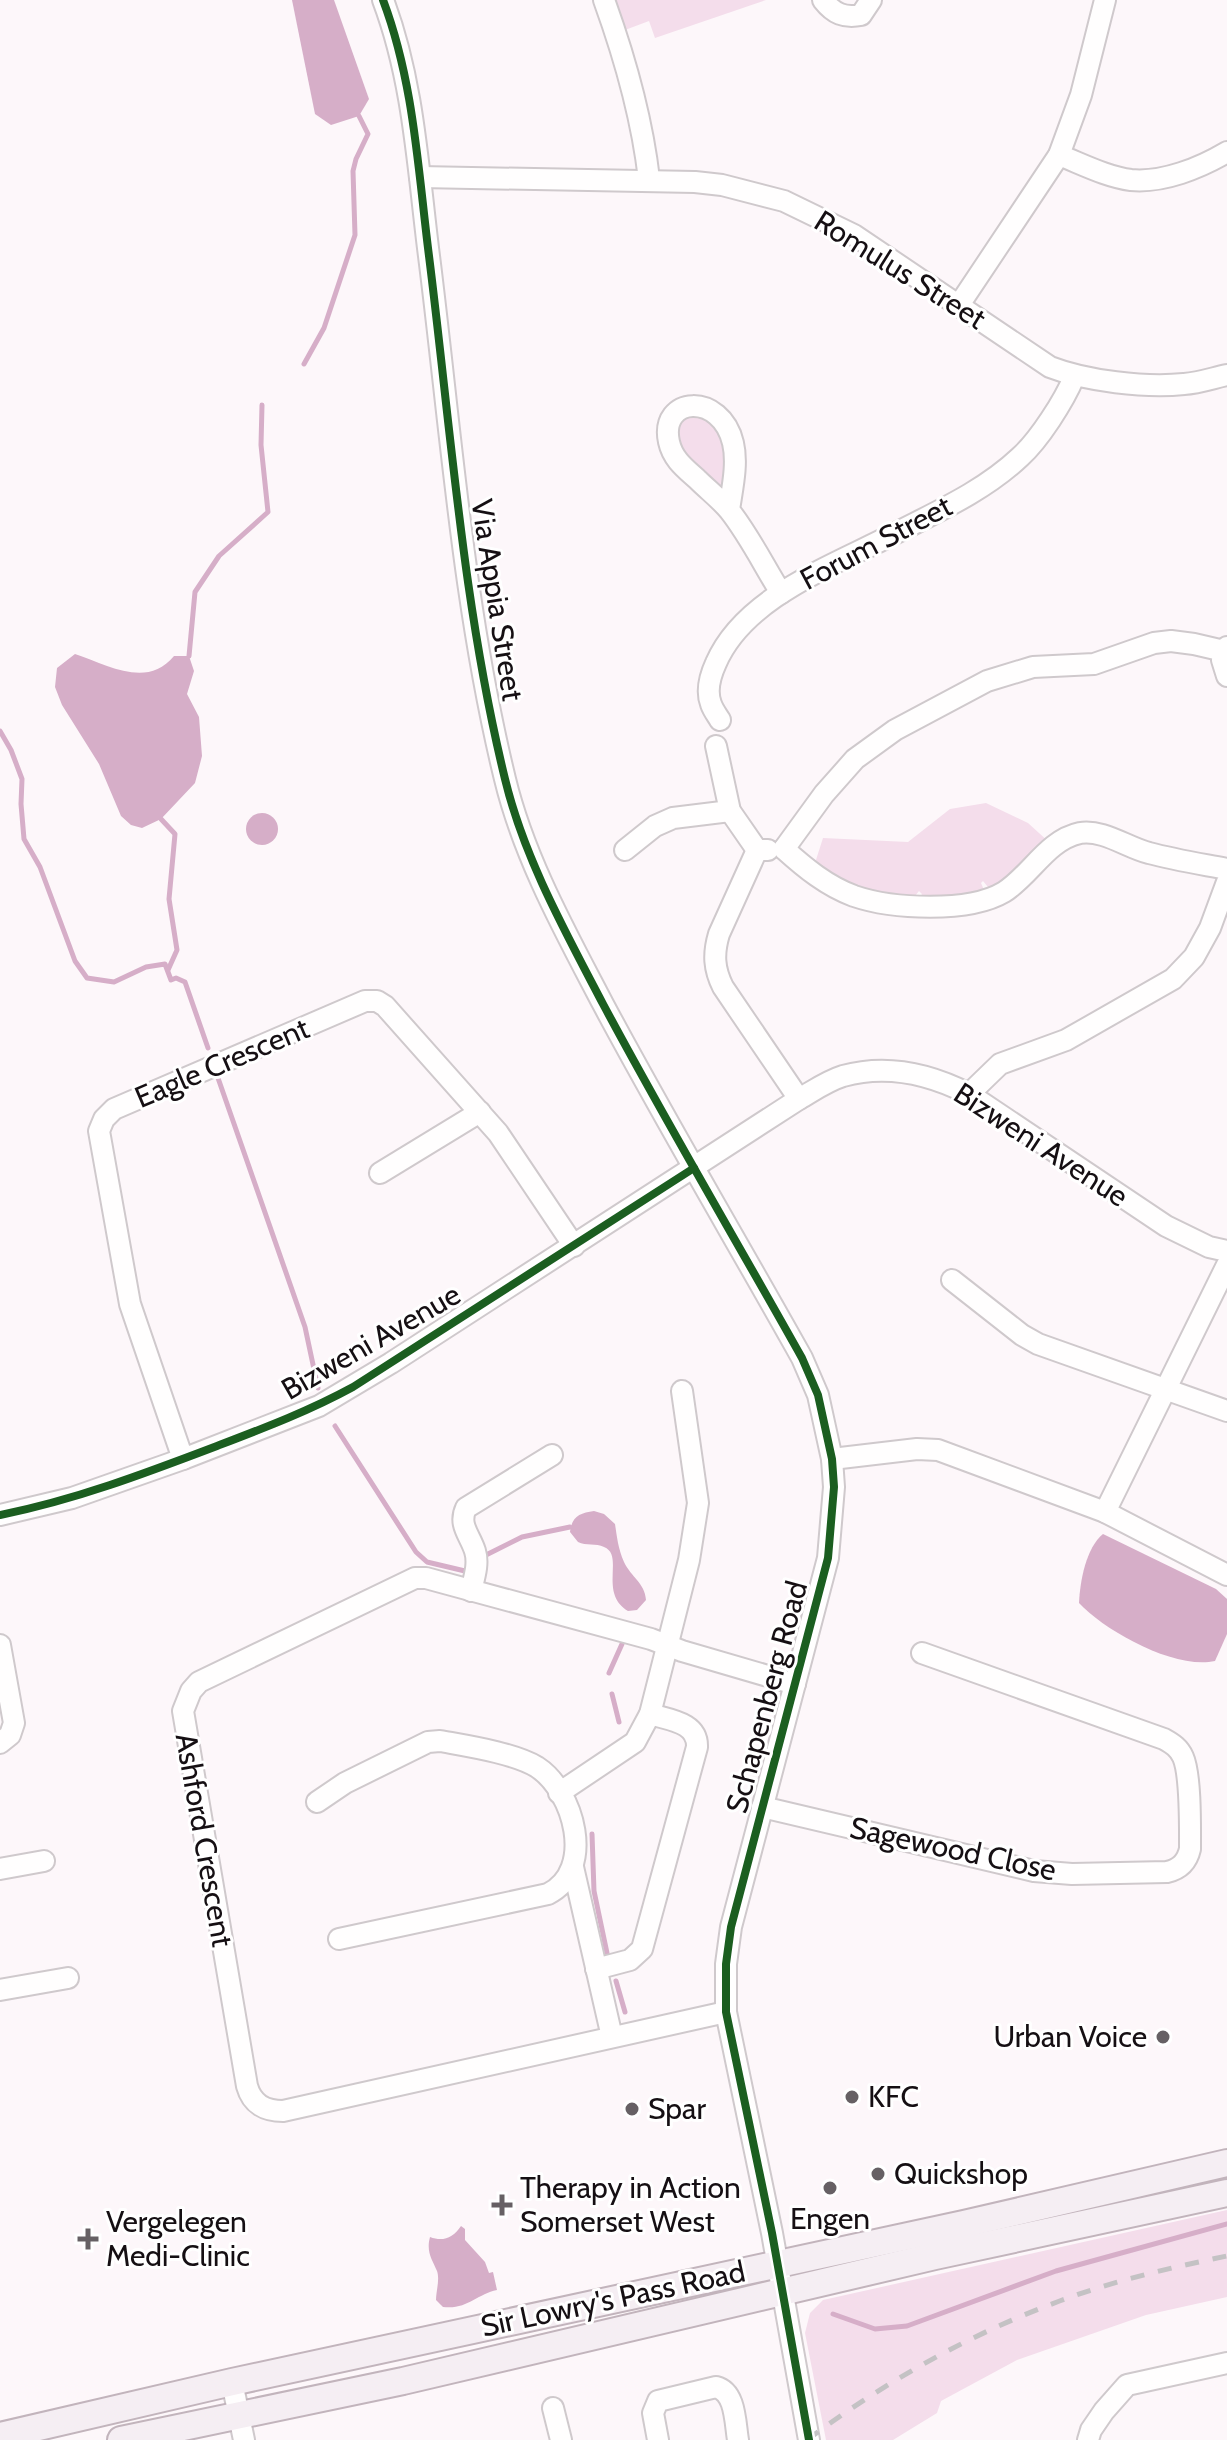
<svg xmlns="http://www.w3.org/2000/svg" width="1227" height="2440" font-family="Cabin,sans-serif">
<rect width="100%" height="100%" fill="#fdf7fa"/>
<g fill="#f4ddeb">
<path d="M614,0H766L655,38L649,21L625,30Z"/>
<path d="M705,413L726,443L725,487L722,490L682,455L677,443L679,419Z"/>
<path d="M986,803L1028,823L1050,843L1001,887H988L983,881L981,883L984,890L980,896L919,899L922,894L919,891L910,902L856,893L815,863L823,838L908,842L950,809Z"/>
<path d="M1227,2210V2297L1146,2315L1017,2360L941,2401L937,2413L893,2440H826L805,2333L810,2313L823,2300Z"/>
</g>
<g fill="#d6aec8">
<path d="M292,0H334L369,99L359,116L331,125L315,114Z"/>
<path d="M75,654C108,665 147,689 174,656H189L194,671L187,694L199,717L202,756L195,783L161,819L142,828L131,825L121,816L99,764L62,705L55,687L57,668Z"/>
<circle cx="262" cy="829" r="16"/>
<path d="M594,1511L604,1514L615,1524C617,1537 618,1548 624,1562C631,1577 645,1583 646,1600L637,1610L628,1611C598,1593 625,1555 604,1547C596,1543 586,1546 578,1542L570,1532C572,1516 580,1513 594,1511Z"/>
<path d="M1103,1534L1216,1589L1227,1599V1634L1215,1661C1175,1670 1105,1631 1079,1603C1080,1581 1086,1548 1103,1534Z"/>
<path d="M461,2226L465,2229V2240L485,2262L489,2273L493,2272L497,2290C477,2294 467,2310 443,2307L436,2300C436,2291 440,2280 437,2271C432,2259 426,2252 430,2237C443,2242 453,2238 461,2226Z"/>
</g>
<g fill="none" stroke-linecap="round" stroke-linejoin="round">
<g stroke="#d6aec8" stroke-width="5">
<path d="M304,364L324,328L355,235L353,171L356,159L368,134L359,116"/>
<path d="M189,656L195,592L219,556L268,512L261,445L262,405"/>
<path d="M0,731L11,750L22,779L21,804L24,839L40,867L75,961L87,978L114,982L146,967L165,964L171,980L176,978L185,982L208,1048"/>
<path d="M161,819L175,834L169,899L177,950L168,970"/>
<path d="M218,1078L305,1327L318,1388"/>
<path d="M335,1426L416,1552L427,1562L465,1571"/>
<path d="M486,1555L522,1537L570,1527"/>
<path d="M609,1673L622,1644"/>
<path d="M612,1694L619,1722"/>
<path d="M592,1834L594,1891L607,1953"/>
<path d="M616,1981L625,2012"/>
<path d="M833,2314L875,2329L907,2326L1056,2271L1227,2224"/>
</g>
<defs>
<g id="minor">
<path d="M383,0C414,82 418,170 429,256C451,431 463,607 505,779C524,858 566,933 603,1004C667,1124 736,1240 802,1358L818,1395L832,1459L834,1487L828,1558L731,1927L726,1964V2012L772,2233L809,2440"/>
<path d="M604,0C625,58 642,118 649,179"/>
<path d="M823,0C834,14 844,18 861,15L871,0"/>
<path d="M1059,155C1082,164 1107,177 1131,180C1163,183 1200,168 1227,152"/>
<path d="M420,177L695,182L722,185L784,201L854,235L1050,367C1086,381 1145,388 1184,384C1199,383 1213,378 1227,375"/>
<path d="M959,305L1059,155L1081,95L1105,0"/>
<path d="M729,510C732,489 738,464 733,443C721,392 659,396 669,442C673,460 686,469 698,480C708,490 720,499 729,510C749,535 764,566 781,593"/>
<path d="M1227,647L1222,660L1227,676"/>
<path d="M720,720C717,715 713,710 711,704C706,691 710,676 716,663C744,598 830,567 890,536C934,513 983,492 1020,457C1039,440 1064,401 1074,377"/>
<path d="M716,746L730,811L757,850H768"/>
<path d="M784,849L824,794L855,759L895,730L987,681L1033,667L1094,664L1154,643L1171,641L1194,644L1224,651"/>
<path d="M784,849C805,868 827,886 854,896C892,909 969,913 1004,892C1031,875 1047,840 1080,833C1103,829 1128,848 1149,853C1175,860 1201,864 1227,869"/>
<path d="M625,850L655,826L673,818L730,811"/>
<path d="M757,850L719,934C713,954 714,969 723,987L799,1099"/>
<path d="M969,1094L1000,1064L1066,1040L1173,979L1194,957L1210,928L1227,882"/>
<path d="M380,1173L480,1112"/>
<path d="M952,1280L1022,1335L1038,1344L1227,1411"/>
<path d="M183,1459L130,1304L99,1131L104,1119L114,1109L365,1001H377L385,1006L498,1133L574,1246"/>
<path d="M832,1459L917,1449L938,1450L1105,1512L1227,1575"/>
<path d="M1105,1512L1227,1265"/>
<path d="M0,1515L72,1498L183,1459L319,1406L391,1363L799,1099C813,1091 827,1081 843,1076C886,1064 930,1074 969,1094L1166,1226L1209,1247L1227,1251"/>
<path d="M471,1591C474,1578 479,1564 475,1551C470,1535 458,1525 466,1508L552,1455"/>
<path d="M0,1645L14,1723L10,1735L0,1743"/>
<path d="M559,1793L635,1742L650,1714L689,1560L698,1503L682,1391"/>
<path d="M317,1802L345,1783L428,1742L440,1741C467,1746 514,1753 537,1767C574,1791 596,1870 548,1894L339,1939"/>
<path d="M762,1807L1034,1871L1072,1874L1167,1872C1180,1869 1187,1862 1190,1849C1190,1828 1191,1775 1183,1757C1179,1748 1173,1744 1164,1739L922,1653"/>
<path d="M573,1867L612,2037"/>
<path d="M0,1869L44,1861"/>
<path d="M596,1969L630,1960L642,1949L697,1747C698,1722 669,1720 650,1714"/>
<path d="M0,1990L68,1978"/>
<path d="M726,2012L283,2111C265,2111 252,2104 247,2086L183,1711L191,1691L199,1682L415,1578H426L651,1639L682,1651L795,1684"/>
<path d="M232,2382L244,2440"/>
<path d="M553,2408L561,2440"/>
<path d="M658,2440L653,2413L658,2401L716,2387C736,2392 735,2423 738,2440"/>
<path d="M1088,2440L1091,2430L1104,2411L1127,2385L1227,2363"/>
</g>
<g id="major">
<path d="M0,2436L232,2382L964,2224L1227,2163"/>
<path d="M121,2440L403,2381L935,2256L1227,2193"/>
</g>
</defs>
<use href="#minor" stroke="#cfc9cc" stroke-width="24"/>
<use href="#major" stroke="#c2b4bc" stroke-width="30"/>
<use href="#minor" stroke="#fffefe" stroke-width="20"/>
<use href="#major" stroke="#f5eef3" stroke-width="26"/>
<path stroke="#c4c2c4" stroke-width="5" stroke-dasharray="14 14" stroke-linecap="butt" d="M807,2440C883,2383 968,2335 1057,2302C1112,2281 1170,2268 1227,2256"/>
<defs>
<g id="cycleway">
<path d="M383,0C414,82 418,170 429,256C451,431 463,607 505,779C524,858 566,933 603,1004C667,1124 736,1240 802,1358L818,1395L832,1459L834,1487L828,1558L731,1927L726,1964V2012L772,2233L809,2440"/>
<path d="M0,1515C75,1500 146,1473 217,1446C264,1428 309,1411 353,1387L694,1168"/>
</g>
</defs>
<use href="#cycleway" stroke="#fff" stroke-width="13"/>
<use href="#cycleway" stroke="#1b5e20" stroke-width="8"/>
</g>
<g fill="#666064" stroke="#fff" stroke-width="3">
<circle cx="1163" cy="2037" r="8"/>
<circle cx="852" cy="2097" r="8"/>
<circle cx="632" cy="2109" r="8"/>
<circle cx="878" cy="2174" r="8"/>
<circle cx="830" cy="2188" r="8"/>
<path d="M498 2193h8v8h8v8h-8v8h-8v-8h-8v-8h8z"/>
<path d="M84 2227h8v8h8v8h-8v8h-8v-8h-8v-8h8z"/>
</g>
<g text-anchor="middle" stroke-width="6" stroke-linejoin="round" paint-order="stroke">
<g font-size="30" fill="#150f13" stroke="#fff">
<text transform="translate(900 270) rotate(32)" y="10">Romulus Street</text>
<text transform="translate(876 543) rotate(-28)" y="10">Forum Street</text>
<text transform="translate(497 600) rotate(81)" y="10">Via Appia Street</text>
<text transform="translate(222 1063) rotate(-23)" y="10">Eagle Crescent</text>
<text transform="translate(1041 1145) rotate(33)" y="10">Bizweni Avenue</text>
<text transform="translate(371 1342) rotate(-30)" y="10">Bizweni Avenue</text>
<text transform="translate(767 1697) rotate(-75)" y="10">Schapenberg Road</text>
<text transform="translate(204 1840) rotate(80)" y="10">Ashford Crescent</text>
<text transform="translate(953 1849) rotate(12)" y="10">Sagewood Close</text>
<text transform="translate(613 2299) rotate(-12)" y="10">Sir Lowry's Pass Road</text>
</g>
<g font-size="30" fill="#150f13" stroke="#fff" text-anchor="start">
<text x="1147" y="2047" text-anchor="end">Urban Voice</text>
<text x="868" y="2107">KFC</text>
<text x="648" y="2119">Spar</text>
<text x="894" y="2184">Quickshop</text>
<text x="520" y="2198">Therapy in Action<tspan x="520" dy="34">Somerset West</tspan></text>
<text x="830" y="2229" text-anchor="middle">Engen</text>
<text x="106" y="2232">Vergelegen<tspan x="106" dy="34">Medi-Clinic</tspan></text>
</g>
</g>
</svg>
